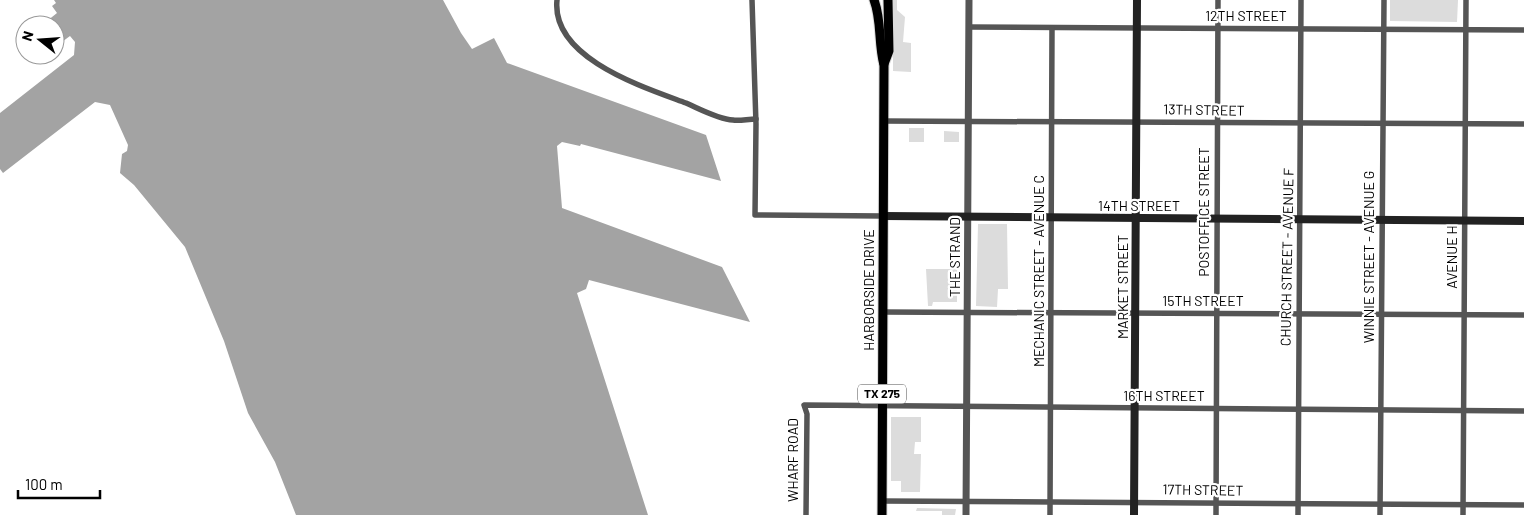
<svg xmlns="http://www.w3.org/2000/svg" width="1524" height="515" font-family="Barlow,sans-serif">
<rect width="100%" height="100%" fill="#fff"/>
<g fill="#dcdcdc">
<path d="M893,0H897V10L905,17L903,42L911,43V72L893,71Z"/>
<path d="M1390,0H1458L1457,22L1390,21Z"/>
<rect x="909" y="128" width="15" height="14"/>
<path d="M944,131L959,132V142H944Z"/>
<path d="M978,224H1007L1008,289H998L997,307L976,306Z"/>
<path d="M926,269H957V302H933L932,306H928Z"/>
<path d="M891,417H921V442H915L914,454H921L920,492H901V481H891Z"/>
<path d="M917,508L956,509L955,515H942V511H916Z"/>
</g>
<path fill="#a3a3a3" d="M54,0H443L461,33L472,49L494,38L507,63L706,135L721,181L581,144L580,146L562,142L557,146L562,208L722,267L750,322L589,280L586,289L577,293L648,515H296L275,462L248,413L224,341L185,247L134,185L120,173L122,154L127,151L128,145L110,105L95,102L3,173L0,169V113L74,55L75,42L70,36L55,47V25H42L57,13L52,6L56,3Z"/>
<g fill="none" stroke-linecap="round" stroke-linejoin="round">
<defs>
<g id="primary">
<path d="M874,0C882,21 878,43 884,65L882,515"/>
<path d="M884,64L889,51L888,0"/>
</g>
</defs>
<use href="#primary" stroke="#dbdbdb" stroke-width="11"/>
<g stroke="#555" stroke-width="5.5">
<path d="M557,0C551,58 643,87 686,103C700,109 718,119 733,120C740,121 748,119 756,119"/>
<path d="M752,0L756,124L755,215L883,216"/>
<path d="M969,27L1524,30"/>
<path d="M884,121L1524,124"/>
<path d="M883,312L1524,315"/>
<path d="M882,501L1524,505"/>
<path d="M806,515L807,414L804,405L1524,411"/>
<path d="M1050,515L1052,28"/>
<path d="M1216,515L1218,0"/>
<path d="M1298,515L1301,0"/>
<path d="M1380,515L1384,0"/>
<path d="M1463,515L1466,0"/>
</g>
<path stroke="#555" stroke-width="7" d="M966,515L969,0"/>
<g stroke="#222" stroke-width="8">
<path d="M883,216L1524,221"/>
<path d="M1134,515L1137,0"/>
</g>
<use href="#primary" stroke="#000" stroke-width="9"/>
</g>
<g text-anchor="middle" stroke-width="4.5" stroke-linejoin="round" paint-order="stroke">
<rect fill="#fff" stroke="#4c4c4c" stroke-width="1" x="858" y="384.5" width="48" height="19" rx="4"/>
<g font-size="12" font-weight="bold" fill="#000">
<text x="882" y="398">TX 275</text>
</g>
<g font-size="14" fill="#000" stroke="#fff">
<text x="1246" y="21">12TH STREET</text>
<text transform="translate(1204 110) rotate(1)" y="5">13TH STREET</text>
<text x="1139" y="211">14TH STREET</text>
<text transform="translate(1204 212) rotate(-90)" y="5">POSTOFFICE STREET</text>
<text transform="translate(955 257) rotate(-90)" y="5">THE STRAND</text>
<text transform="translate(1287 257) rotate(-89)" y="5">CHURCH STREET - AVENUE F</text>
<text transform="translate(1369 257) rotate(-90)" y="5">WINNIE STREET - AVENUE G</text>
<text transform="translate(1452 257) rotate(-90)" y="5">AVENUE H</text>
<text transform="translate(1039 271) rotate(-90)" y="5">MECHANIC STREET - AVENUE C</text>
<text transform="translate(1123 287) rotate(-90)" y="5">MARKET STREET</text>
<text transform="translate(869 290) rotate(-90)" y="5">HARBORSIDE DRIVE</text>
<text x="1203" y="306">15TH STREET</text>
<text x="1164" y="401">16TH STREET</text>
<text transform="translate(793 460) rotate(-90)" y="5">WHARF ROAD</text>
<text transform="translate(1203 490) rotate(1)" y="5">17TH STREET</text>
</g>
</g>
<g transform="translate(40 40) rotate(287)"><circle r="24" fill="#ffffff" stroke="#999999"/>
<path d="M0-4L9 19L0 12L-9 19Z" fill="#000000"/>
<text y="-8" font-size="14" font-weight="bold" text-anchor="middle" fill="#000000">N</text>
</g>
<path d="M18 490v8h82v-8" fill="none" stroke="#000000" stroke-width="2.5"/>
<text x="25" y="490" font-size="15" fill="#000000" stroke="#ffffff" stroke-width="4" paint-order="stroke">100 m</text>
</svg>
